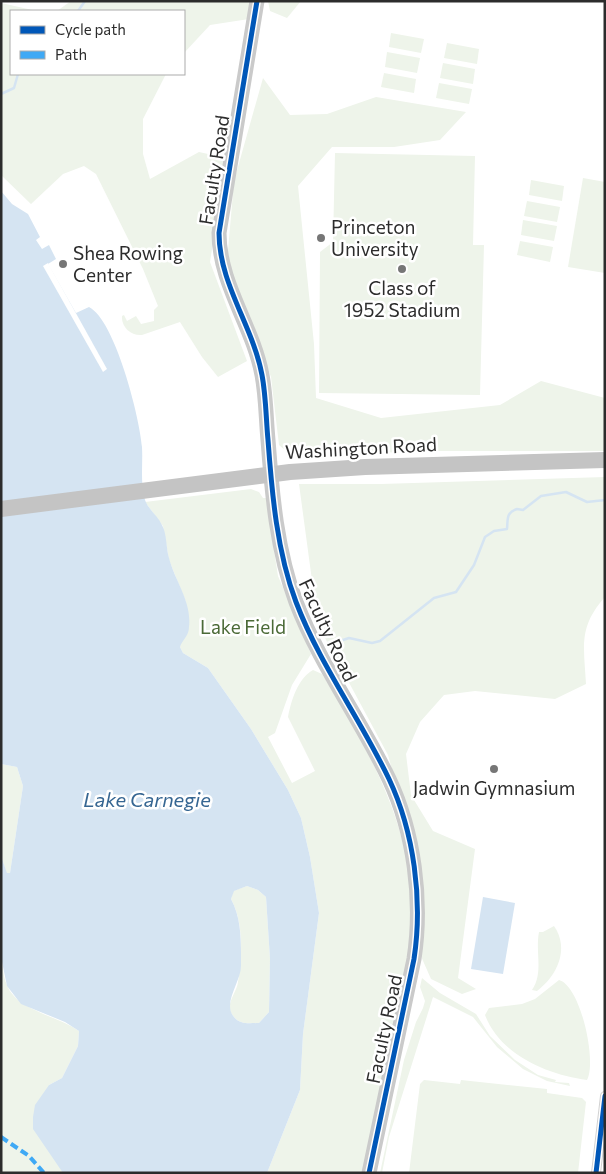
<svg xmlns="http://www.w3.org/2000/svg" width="606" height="1174" font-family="Commissioner,sans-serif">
<rect width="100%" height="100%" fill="#fff"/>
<g fill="#eef4ea">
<path d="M71,1H251L249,19L210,25L184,53V11H57Z"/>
<path d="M268,1H301L287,18L270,11Z"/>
<path d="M1,3L37,11H11V74H166L143,119V154L150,179L199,152L226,158L210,262L247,361L218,377L202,357L180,322L142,335C131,336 121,327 122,316L124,315L127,321L136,316L141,324L154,321V310L158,306L143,269L96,174L84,166L63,174L31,204L1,175Z"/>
<path d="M391,33L424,39L421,53L389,47Z"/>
<path d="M447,43L479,49L477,64L444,58Z"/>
<path d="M387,52L420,58L417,73L385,67Z"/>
<path d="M443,63L475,69L473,84L440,78Z"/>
<path d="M384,73L416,79L414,93L381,87Z"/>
<path d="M263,78L290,115L327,114L376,97L466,112L440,140L394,147H332L298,186L314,344L316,398L381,418L500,405L541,381L605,398V451H421L293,457L279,445L271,377L227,262L234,181Z"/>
<path d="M439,83L472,89L469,104L436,98Z"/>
<path d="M335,153L475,156L473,245H484L480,395L319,393L320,252L333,242Z"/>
<path d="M583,178L605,182V273L568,267Z"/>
<path d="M531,180L564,186L562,201L529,195Z"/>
<path d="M527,201L560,207L557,222L524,216Z"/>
<path d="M523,220L557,226L554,241L521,235Z"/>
<path d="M520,241L553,247L550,262L517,255Z"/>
<path d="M605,477V597C578,627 584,647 586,684L555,699L475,691L444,695L420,722L406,754L411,795L433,831L475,849L458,978L476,989L462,994L431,979L420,954L408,827L388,755L318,625L299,484H381Z"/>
<path d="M251,489L259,492L263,498H266L278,576L311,654L292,685L275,733L268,737L292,783L315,771L288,717C291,701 298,678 313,670L322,674C363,740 408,817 411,897C413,942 403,984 394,1028C384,1076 374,1124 364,1173H267L300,1090L303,1034L319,913L310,857L301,818L288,790L251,729L208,668L183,653L180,647L186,602L169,560L163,526L145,502Z"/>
<path d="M1,764L17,767L23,786L10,873L7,874L1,856Z"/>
<path d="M247,886L258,890L266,897L270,959L269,1012L259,1023C250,1023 240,1025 234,1017C223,1005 237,993 238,982C242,955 244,923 231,899L233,891Z"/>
<path d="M554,926C570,949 557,976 537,991L532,990C544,973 535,952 539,932H543Z"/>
<path d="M1,957C3,966 3,977 7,985C16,1010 58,1016 79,1031L78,1046L62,1078L49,1085L59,1165L63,1173H1Z"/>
<path d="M422,978L440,993L476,1014L490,1036L515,1060L538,1075L556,1080L555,1082L569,1083L570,1086L547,1081L523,1069L497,1047L473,1017L433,997L389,1137L382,1173H380L404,1060L416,1022L423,1008L425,1001L420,987Z"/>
<path d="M559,980C581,986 597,1062 587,1080C548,1075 500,1055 485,1015L489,1008L522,1004L535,999Z"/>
<path d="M424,1080L460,1084L461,1080L547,1089V1093L582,1098L586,1102L578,1173H409L420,1084Z"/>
</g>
<g fill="#d5e4f2" fill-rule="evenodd">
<path d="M1,191L12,204L28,214L40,237L36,240L42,249L49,245L56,259L48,264L76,313L89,307C115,320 140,418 142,447C143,465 140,482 145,500C148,509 158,516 162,525C167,534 166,548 169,558C175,581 192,602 189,627C189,636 182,640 180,647L183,653L208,668L251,729L288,790L301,818L310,857L319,913L303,1034L300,1090L267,1173H63L33,1129V1117L35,1105L49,1085L62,1078L78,1046L79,1031L65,1022L21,1004L7,986L1,957V856L7,873H10L23,786L17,767L1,764ZM247,886L258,890L266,897L270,959L269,1012L259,1023C250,1023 240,1025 234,1017C222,1003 241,982 241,966C241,943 242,919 231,899L234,891Z"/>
<path d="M483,897L515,903L503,974L471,969Z"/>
</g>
<path fill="#fff" d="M48,263L107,369L103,372L43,266Z"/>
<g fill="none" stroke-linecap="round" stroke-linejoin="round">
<g stroke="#d5e4f2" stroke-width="2.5">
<path d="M78,11L85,1"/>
<path d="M1,94L14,88L18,74"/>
<path d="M334,643L349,638L372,643L380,641L434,598L456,592L474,565L485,537L494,531L507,529C508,518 506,513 517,509L523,510L541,496L566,492L587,502L605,500"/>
</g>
<path stroke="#d1d1d1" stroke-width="10" d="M596,1173L605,1096"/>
<path stroke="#cacaca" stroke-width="15" d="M257,1L219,233C219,284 253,326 262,375C266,396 266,419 268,440C272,494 277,552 296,602C320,665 360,718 389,779C414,832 423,900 414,959L369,1173"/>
<path stroke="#c4c4c4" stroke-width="16" d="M1,509L290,472L365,467L605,460"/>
<path stroke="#3fa9f5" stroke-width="4" stroke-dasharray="8 4" stroke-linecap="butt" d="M1,1137L29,1156L44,1173"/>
<defs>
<g id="cycleway">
<path d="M257,1L219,233C219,284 253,326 262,375C266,396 266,419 268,440C272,494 277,552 296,602C320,665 360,718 389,779C414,832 423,900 414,959L369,1173"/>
<path d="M596,1173L605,1096"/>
</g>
</defs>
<use href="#cycleway" stroke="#fff" stroke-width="8"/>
<use href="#cycleway" stroke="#0057b8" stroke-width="5"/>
</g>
<g fill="#767676" stroke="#fff" stroke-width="2">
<circle cx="321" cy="238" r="5"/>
<circle cx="63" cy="264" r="5"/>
<circle cx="402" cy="269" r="5"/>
<circle cx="494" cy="769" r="5"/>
</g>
<g text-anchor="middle" stroke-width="5" stroke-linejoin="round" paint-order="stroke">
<g font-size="19" fill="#2c2c2c" stroke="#fff">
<text transform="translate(214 170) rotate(-81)" y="7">Faculty Road</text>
<text transform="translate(361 448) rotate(-3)" y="7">Washington Road</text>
<text transform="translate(328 630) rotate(65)" y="7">Faculty Road</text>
<text transform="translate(384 1029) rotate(-78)" y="7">Faculty Road</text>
</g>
<g font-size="19" fill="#2c2c2c" stroke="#fff" text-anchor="start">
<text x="331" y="234">Princeton<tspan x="331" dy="22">University</tspan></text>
<text x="73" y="260">Shea Rowing<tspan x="73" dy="22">Center</tspan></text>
<text x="402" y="295" text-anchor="middle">Class of<tspan x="402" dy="22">1952 Stadium</tspan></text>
<text x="494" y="795" text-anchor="middle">Jadwin Gymnasium</text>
</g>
<g font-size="19" fill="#4b6a37" stroke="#fff">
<text x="243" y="634">Lake Field</text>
</g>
<g font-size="20" font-style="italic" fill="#366692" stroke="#fff">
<text x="147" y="807">Lake Carnegie</text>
</g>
</g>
<rect width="606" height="1174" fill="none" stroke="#2c2c2c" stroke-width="5"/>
<rect x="10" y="10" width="175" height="65" fill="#ffffff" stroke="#ababab"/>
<rect x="20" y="26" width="25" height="8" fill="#0057b8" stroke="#ababab"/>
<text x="55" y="35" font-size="15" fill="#2c2c2c">Cycle path</text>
<rect x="20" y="51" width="25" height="8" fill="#3fa9f5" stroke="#ababab"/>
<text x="55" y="60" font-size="15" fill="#2c2c2c">Path</text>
</svg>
